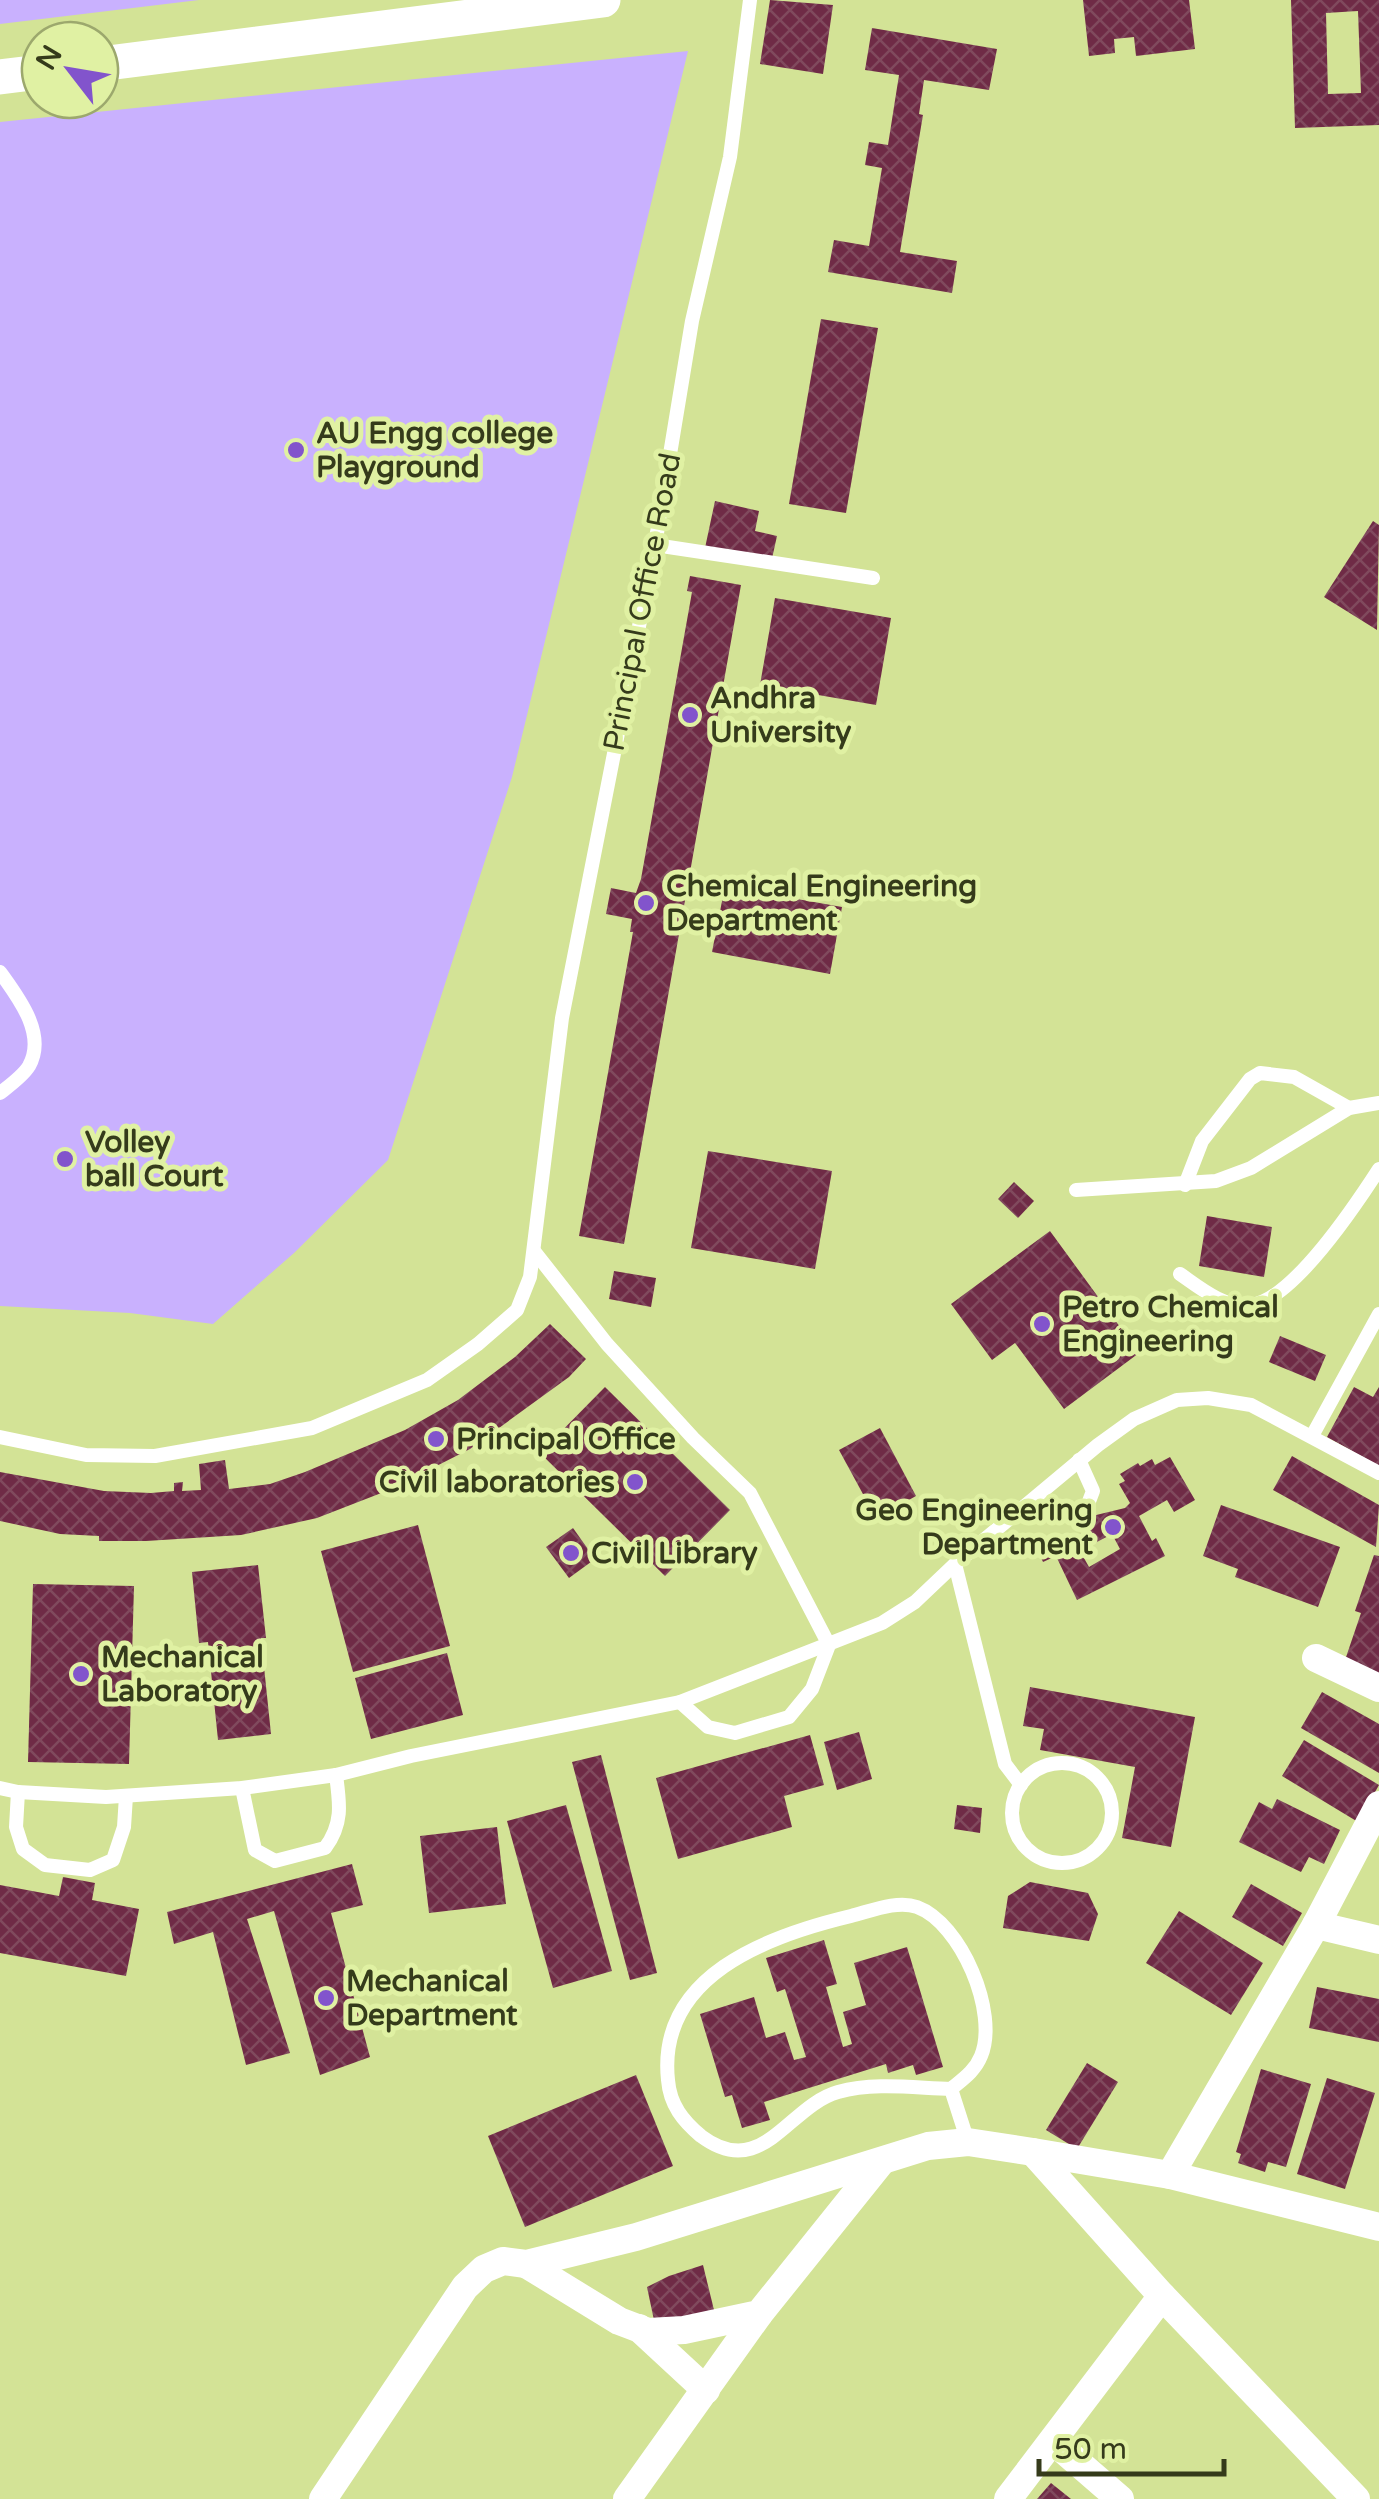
<svg xmlns="http://www.w3.org/2000/svg" width="1379" height="2499" font-family="'Varela Round',sans-serif">
<defs>
<pattern id="building-cross-hatch" width="8" height="8" patternUnits="userSpaceOnUse" patternTransform="scale(2.5)"><rect width="8" height="8" fill="#6f2b46"/><path d="M0 0l8 8M0 8l8-8" fill="none" stroke="#804a5d"/></pattern>
</defs>
<rect width="100%" height="100%" fill="#d3e396"/>
<g fill="#c9b1fe">
<path d="M0,0H199L0,24Z"/>
<path d="M688,51L512,777L388,1160L294,1253L213,1324L130,1313L0,1306V122Z"/>
</g>
<g fill="url(#building-cross-hatch)" fill-rule="evenodd">
<path d="M770,0L833,5L823,74L760,64Z"/>
<path d="M1083,0H1189L1195,49L1136,56L1134,37L1114,39L1115,53L1089,56Z"/>
<path d="M1291,0H1379V125L1295,128ZM1358,11L1361,93L1328,94L1326,13Z"/>
<path d="M872,28L997,49L989,90L924,80L919,114L923,115L900,252L957,261L952,293L828,272L834,240L869,246L882,168L865,165L869,142L888,145L899,75L865,70Z"/>
<path d="M821,319L878,328L846,513L789,504Z"/>
<path d="M715,501L759,511L755,531L777,536L771,563L705,548Z"/>
<path d="M1373,521L1379,525L1377,630L1324,597Z"/>
<path d="M690,576L741,585L624,1244L579,1236L633,932H630L632,919L606,914L611,888L636,893L641,879L692,592L687,591Z"/>
<path d="M775,598L891,618L876,705L760,685Z"/>
<path d="M725,886L842,907L830,974L712,952Z"/>
<path d="M708,1151L832,1171L815,1269L691,1248Z"/>
<path d="M1014,1182L1034,1201L1018,1218L998,1199Z"/>
<path d="M1207,1216L1272,1227L1264,1277L1199,1266Z"/>
<path d="M1050,1231L1139,1353L1064,1409L1015,1343L992,1360L951,1304Z"/>
<path d="M614,1271L656,1278L651,1307L609,1299Z"/>
<path d="M550,1324L586,1359L569,1377L470,1449L389,1490L317,1518L241,1535L146,1541H99V1536L60,1534L0,1521V1472L104,1491L151,1493L174,1491V1483L183,1482L182,1491L201,1490L199,1464L225,1460L229,1489L270,1484L305,1472L405,1430L458,1400L515,1357Z"/>
<path d="M1280,1336L1326,1355L1315,1381L1269,1362Z"/>
<path d="M605,1387L730,1510L665,1576L540,1453Z"/>
<path d="M1354,1387L1373,1397L1379,1387V1466L1327,1437Z"/>
<path d="M880,1428L916,1496L876,1518L839,1450Z"/>
<path d="M1292,1456L1379,1505L1376,1547L1273,1490Z"/>
<path d="M1170,1457L1195,1500L1174,1512L1167,1500L1139,1516L1152,1541L1156,1538L1165,1556L1077,1600L1056,1556L1043,1562L1034,1543L1052,1534L1057,1545L1084,1532L1079,1522L1088,1517L1125,1508L1130,1503L1119,1484L1125,1481L1120,1474L1138,1463L1140,1466L1152,1459L1155,1465ZM1112,1534L1120,1549L1089,1567L1080,1551Z"/>
<path d="M1221,1505L1340,1547L1318,1607L1235,1577L1238,1569L1203,1556Z"/>
<path d="M418,1525L450,1646L353,1672L321,1551Z"/>
<path d="M573,1528L595,1559L569,1578L546,1547Z"/>
<path d="M1374,1555L1379,1556V1675L1344,1663L1361,1613L1355,1611Z"/>
<path d="M258,1565L266,1638H261L271,1734L218,1740L208,1642L199,1643L192,1572Z"/>
<path d="M33,1584L134,1586L129,1764L28,1762Z"/>
<path d="M447,1653L463,1715L371,1739L355,1678Z"/>
<path d="M1030,1687L1195,1717L1171,1847L1122,1838L1135,1767L1040,1750L1044,1729L1023,1726Z"/>
<path d="M1322,1692L1379,1724V1773L1301,1728Z"/>
<path d="M859,1732L872,1779L837,1790L824,1742Z"/>
<path d="M810,1735L824,1785L784,1796L792,1827L678,1859L656,1778Z"/>
<path d="M1304,1740L1379,1785L1358,1822L1282,1776Z"/>
<path d="M601,1755L657,1973L630,1980L572,1762Z"/>
<path d="M1277,1799L1340,1830L1324,1864L1309,1857L1301,1872L1239,1842L1259,1802L1272,1809Z"/>
<path d="M566,1805L612,1971L553,1988L507,1821Z"/>
<path d="M957,1805L982,1808L980,1833L954,1829Z"/>
<path d="M497,1827L506,1904L429,1913L420,1836Z"/>
<path d="M352,1864L363,1905L331,1913L370,2057L320,2075L274,1911L247,1919L290,2053L246,2065L213,1932L174,1944L167,1912Z"/>
<path d="M63,1877L95,1883L92,1900L139,1909L126,1976L0,1953V1885L59,1896Z"/>
<path d="M1030,1882L1088,1893L1098,1914L1089,1941L1003,1928L1008,1896Z"/>
<path d="M1251,1884L1302,1913L1283,1946L1232,1917Z"/>
<path d="M1179,1911L1263,1963L1231,2015L1146,1963Z"/>
<path d="M824,1940L837,1984L826,1987L843,2047L852,2044L843,2012L866,2005L854,1963L907,1947L943,2067L916,2075L913,2065L888,2073L886,2064L764,2102L770,2120L742,2128L732,2095L725,2097L700,2014L754,1997L766,2038L785,2032L794,2060L806,2057L785,1989L777,1992L766,1958Z"/>
<path d="M1317,1987L1379,1999V2042L1309,2028Z"/>
<path d="M1087,2063L1118,2082L1077,2149L1046,2130Z"/>
<path d="M1261,2069L1311,2084L1286,2167L1268,2162L1265,2172L1238,2163L1241,2154L1236,2152Z"/>
<path d="M636,2075L673,2166L525,2227L488,2136Z"/>
<path d="M1327,2078L1375,2093L1345,2189L1297,2174Z"/>
<path d="M703,2265L714,2310L655,2325L647,2287L669,2276Z"/>
<path d="M1051,2483L1071,2499H1037Z"/>
</g>
<g fill="none" stroke-linecap="round" stroke-linejoin="round">
<g stroke="#fff" stroke-width="14">
<path d="M655,545L873,578"/>
<path d="M0,972C18,997 47,1034 29,1066C23,1076 9,1086 0,1093"/>
<path d="M1185,1185L1202,1141L1250,1079L1260,1073L1294,1077L1349,1108"/>
<path d="M1076,1190L1216,1181L1251,1168L1349,1108L1379,1103"/>
<path d="M534,1251L607,1344L693,1438L750,1493L829,1645L812,1689L789,1717L735,1733L708,1727L680,1702"/>
<path d="M1180,1274C1200,1288 1225,1309 1251,1305C1293,1300 1357,1203 1379,1169"/>
<path d="M1312,1436L1379,1314"/>
<path d="M0,1437L86,1455L155,1456L312,1428L427,1380L478,1344L517,1310L530,1277L562,1018L655,545L692,321L730,157L750,0"/>
<path d="M1079,1460L1093,1491L1088,1504"/>
<path d="M955,1564L1005,1764L1021,1785"/>
<circle cx="1062" cy="1813" r="50"/>
<path d="M0,1788L18,1792L106,1797L242,1788L336,1775L411,1756L680,1702L882,1623L915,1602L955,1564L1098,1445L1134,1419L1177,1400L1208,1398L1251,1405L1379,1473"/>
<path d="M242,1788L255,1850L275,1861L325,1848C343,1824 340,1804 336,1775"/>
<path d="M18,1792L16,1827L23,1849L45,1865L90,1870L113,1860L124,1827L126,1796"/>
<path d="M951,2089C963,2079 975,2071 981,2056C999,2013 961,1923 917,1907C897,1900 871,1911 851,1916C767,1936 657,1976 668,2080C670,2105 683,2121 701,2136C762,2182 788,2106 838,2092C875,2082 914,2088 951,2089L968,2142"/>
</g>
<g stroke="#fff" stroke-width="28">
<path d="M1316,1658L1379,1688"/>
<path d="M1379,1805L1316,1925L1170,2175L1379,2227"/>
<path d="M1316,1925L1379,1940"/>
<path d="M526,2264L619,2321L648,2332L684,2330L759,2314L881,2162"/>
<path d="M1162,2296L1356,2499"/>
<path d="M639,2328L706,2390"/>
<path d="M1053,2441L1120,2499"/>
<path d="M323,2499L465,2287L484,2269L503,2261L526,2264L636,2237L928,2146L968,2142L1033,2152"/>
<path d="M627,2499L759,2314"/>
<path d="M1008,2499L1162,2296L1033,2152L1170,2175"/>
</g>
<g stroke="#fff" stroke-width="35">
<path d="M100,64L603,0"/>
<path d="M0,77L40,72"/>
</g>
</g>
<g fill="#8254cc" stroke="#e0f1a3" stroke-width="4">
<circle cx="296" cy="450" r="10"/>
<circle cx="690" cy="715" r="10"/>
<circle cx="646" cy="903" r="10"/>
<circle cx="65" cy="1159" r="10"/>
<circle cx="1042" cy="1324" r="10"/>
<circle cx="436" cy="1439" r="10"/>
<circle cx="635" cy="1482" r="10"/>
<circle cx="1113" cy="1527" r="10"/>
<circle cx="571" cy="1553" r="10"/>
<circle cx="81" cy="1674" r="10"/>
<circle cx="326" cy="1998" r="10"/>
</g>
<g text-anchor="middle" stroke-width="10" stroke-linejoin="round" paint-order="stroke">
<g font-size="30" font-weight="bold" fill="#353b1b" stroke="#e0f1a3" text-anchor="start">
<text x="316" y="443">AU Engg college<tspan x="316" dy="34">Playground</tspan></text>
<text x="710" y="708">Andhra<tspan x="710" dy="34">University</tspan></text>
<text x="666" y="896">Chemical Engineering<tspan x="666" dy="34">Department</tspan></text>
<text x="85" y="1152">Volley<tspan x="85" dy="34">ball Court</tspan></text>
<text x="1062" y="1317">Petro Chemical<tspan x="1062" dy="34">Engineering</tspan></text>
<text x="456" y="1449">Principal Office</text>
<text x="615" y="1492" text-anchor="end">Civil laboratories</text>
<text x="1093" y="1520" text-anchor="end">Geo Engineering<tspan x="1093" dy="34">Department</tspan></text>
<text x="591" y="1563">Civil Library</text>
<text x="101" y="1667">Mechanical<tspan x="101" dy="34">Laboratory</tspan></text>
<text x="346" y="1991">Mechanical<tspan x="346" dy="34">Department</tspan></text>
</g>
<g font-size="30" fill="#353b1b" stroke="#e0f1a3">
<text transform="translate(642 602) rotate(-79)" y="10">Principal Office Road</text>
</g>
</g>
<g transform="translate(70 70) rotate(301)"><circle r="48" fill="#e0f1a3" stroke="#9ca86d" stroke-width="2.5"/>
<path d="M0-8L18 38L0 25L-18 38Z" fill="#8254cc"/>
<text y="-15" font-size="28" font-weight="bold" text-anchor="middle" fill="#353b1b">N</text>
</g>
<path d="M1039 2459v15h185v-15" fill="none" stroke="#353b1b" stroke-width="5"/>
<text x="1054" y="2459" font-size="30" fill="#353b1b" stroke="#e0f1a3" stroke-width="8" paint-order="stroke">50 m</text>
</svg>
